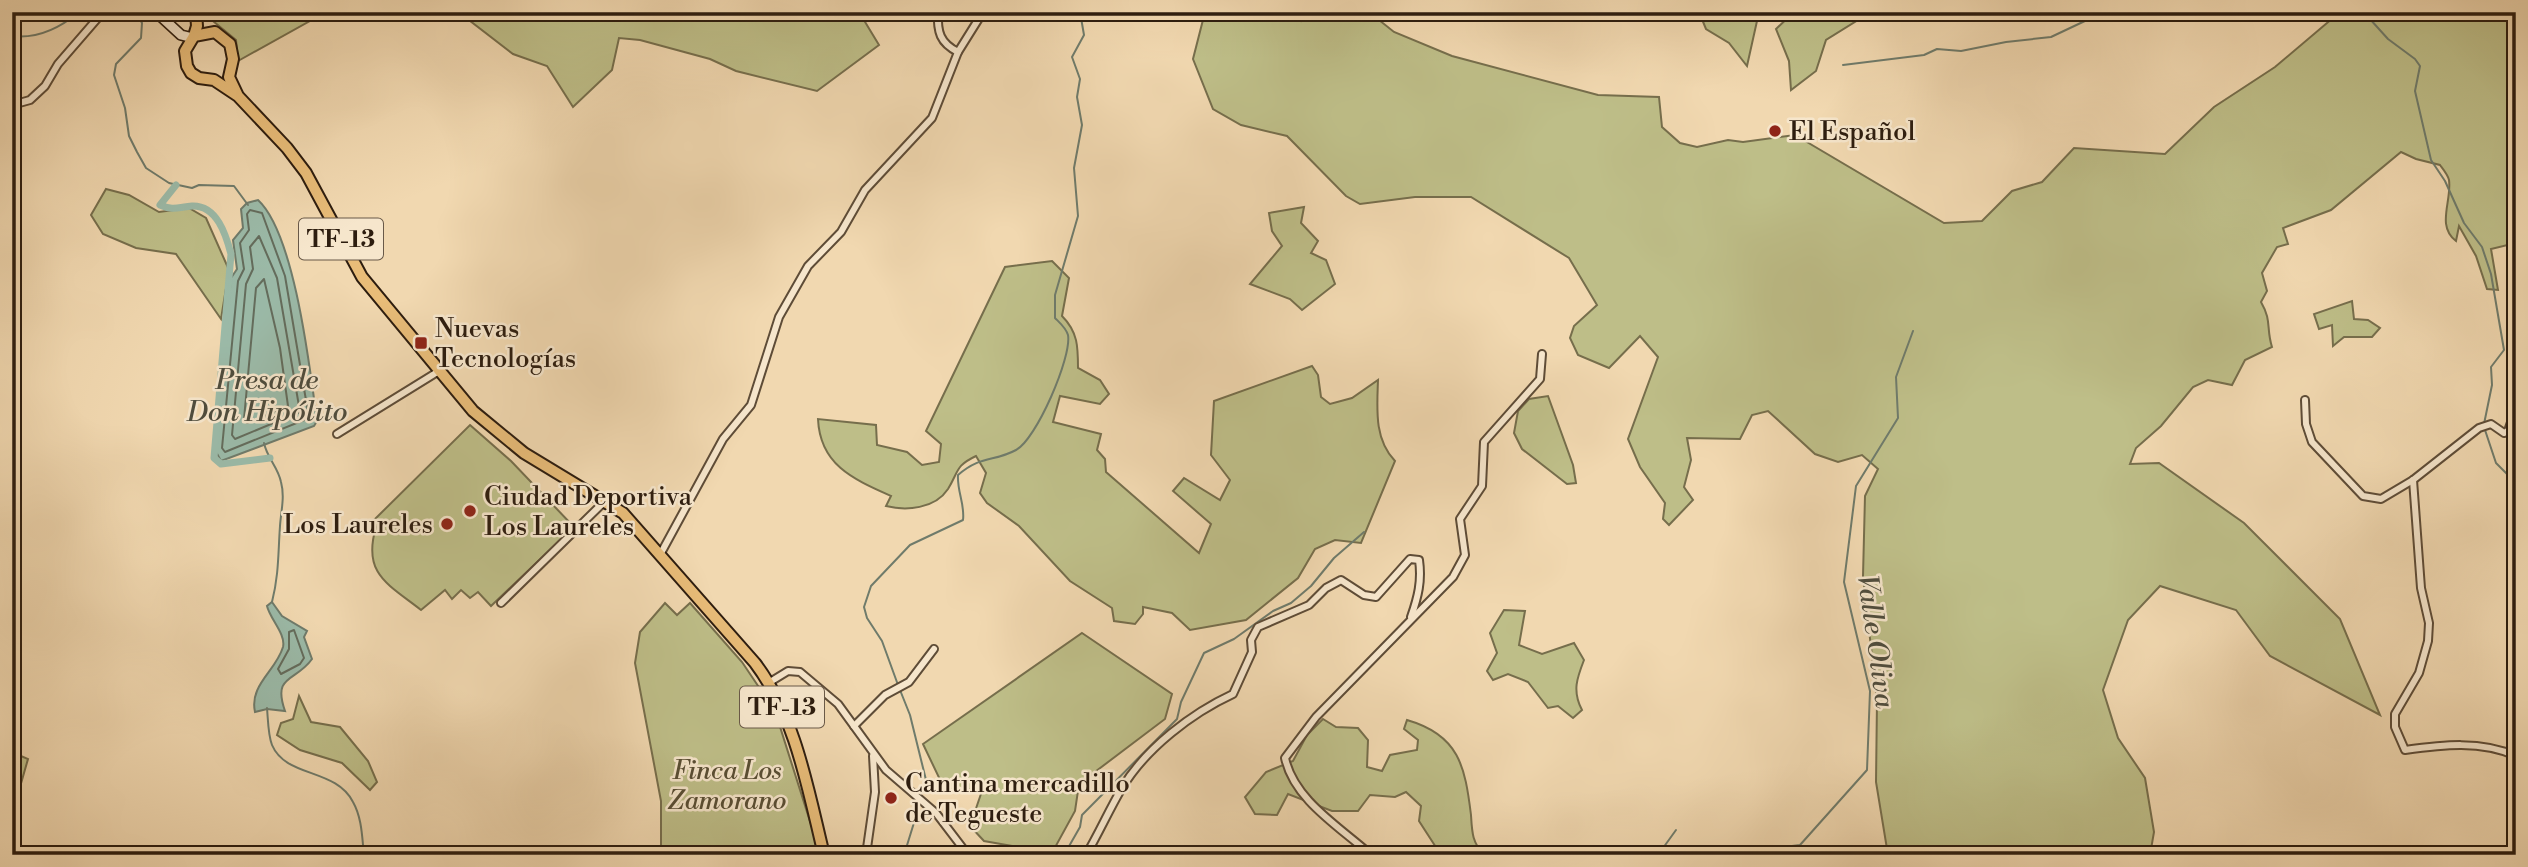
<svg xmlns="http://www.w3.org/2000/svg" width="2528" height="867" font-family="'Libre Bodoni',serif">
<rect width="100%" height="100%" fill="#f1d8b0"/>
<filter id="stains"><feTurbulence type="fractalNoise" baseFrequency=".00286" numOctaves="4"/><feColorMatrix values="0 0 0 0 .2 0 0 0 0 .09 0 0 0 0 .02 0 0 0 .5 -.17"/></filter>
<radialGradient id="worn" r=".72"><stop offset=".6" stop-color="#630" stop-opacity="0"/><stop offset="1" stop-color="#630" stop-opacity=".3"/></radialGradient>
<g fill="#bebe88" stroke="#766e4c" stroke-width="2">
<path d="M202,12H326L238,61L236,40Z"/>
<path d="M453,12H859L879,45L817,91L736,71L710,59L640,40L619,38L612,70L573,107L547,66L513,54L461,14Z"/>
<path d="M1205,12H1303L1302,21L1342,12H1369L1394,32L1452,56L1598,95L1659,97L1662,127L1680,143L1697,147L1728,140L1743,142L1795,135L1944,223L1982,221L2012,191L2042,182L2074,148L2165,154L2214,107L2275,67L2340,12H2516V243L2491,249L2498,290L2487,289L2476,256L2459,226L2456,241C2436,226 2452,201 2449,180C2448,175 2443,169 2440,165L2416,159L2401,152L2331,210L2283,228L2288,244L2277,247L2262,273L2267,291L2261,302C2272,321 2266,328 2272,347L2245,360L2232,385L2208,380L2193,387L2161,426L2136,448L2130,464L2159,463L2244,523L2340,619L2380,715L2270,656L2236,610L2160,586L2128,620L2103,690L2118,738L2145,778L2154,832L2150,855H1888L1876,782L1877,701L1863,576L1865,496L1878,469L1862,455L1838,462L1815,454L1768,411L1752,415L1740,439L1687,438L1691,460L1684,487L1693,500L1669,525L1663,519L1665,503L1640,467L1628,439L1658,357L1640,336L1609,368L1578,355L1570,338L1574,326L1597,305L1569,258L1471,197H1415L1360,204L1346,196L1287,136L1241,125L1213,109L1193,59Z"/>
<path d="M1699,12H1759L1747,66L1729,43L1706,29Z"/>
<path d="M1794,12H1877H1871L1826,40L1816,71L1791,90L1789,61L1776,29Z"/>
<path d="M106,189L129,195L159,212L189,208L206,218L229,270L221,319L176,254L136,248L103,234L91,215Z"/>
<path d="M1304,207L1301,223L1318,241L1311,253L1326,260L1335,284L1302,310L1290,299L1250,284L1282,246L1272,231L1269,213Z"/>
<path d="M1052,261L1069,278L1062,316C1078,332 1078,347 1078,368L1100,380L1109,394L1100,404L1060,396L1053,422L1101,434L1097,450L1105,459L1106,472L1199,553L1211,524L1173,491L1184,478L1220,500L1230,480L1211,455L1214,401L1312,366L1318,375L1321,397L1330,404L1352,398L1378,380C1377,409 1374,439 1395,461L1361,543L1335,540L1315,549L1298,578L1246,620L1190,630L1172,613L1143,607V614L1135,624L1114,621L1112,608L1070,581L1019,526L987,503L980,493L986,473L976,456C955,466 959,471 948,489C935,509 906,511 886,506L891,496C853,479 820,465 818,419L876,425L877,445L907,452L922,465L939,462L941,444L926,431L1005,267Z"/>
<path d="M2352,301L2354,319L2368,320L2380,328L2372,337H2344L2333,346L2332,325L2319,329L2314,314Z"/>
<path d="M1548,396L1573,465L1576,483L1567,484L1522,449L1514,433L1518,411L1529,399Z"/>
<path d="M470,425L511,461L574,527L491,606L478,592L470,598L461,590L452,599L445,590L421,610C388,584 362,574 376,527L373,521Z"/>
<path d="M665,603L677,615L690,603L742,662L775,711L814,834L818,855H661V801L635,663L640,632Z"/>
<path d="M1504,610L1525,611L1519,645L1542,654L1574,643L1584,660C1577,678 1572,691 1582,710L1573,718L1558,706L1548,708L1528,682L1508,674L1493,680L1487,671L1497,653L1490,633Z"/>
<path d="M1082,633L1172,694L1165,719L1079,784L1075,811L1052,853L984,841L970,826L983,788L956,791L943,786L923,744Z"/>
<path d="M299,696L311,722L340,727L368,761L377,782L370,790L342,763L300,750L277,735L281,723L293,719Z"/>
<path d="M1323,719L1336,727L1358,728L1368,740L1367,767L1382,771L1390,755L1417,750L1418,740L1404,729L1407,720C1459,735 1465,766 1471,815C1472,832 1472,842 1484,855H1441L1419,821L1421,806L1406,792L1395,797L1370,795L1358,811H1332L1288,794L1277,815L1255,814L1245,797L1266,772L1293,761L1307,735Z"/>
<path d="M14,753L28,759L16,801L12,803Z"/>
</g>
<g fill="#9bbaa8" stroke="#6f7b6b" stroke-width="2">
<path d="M258,200C295,234 310,370 317,421L314,426L221,461L215,450L231,278L237,269L233,240L243,228L241,209L247,203Z"/>
<path d="M272,602L282,616L307,631L304,637L312,659C296,682 272,674 285,711L267,709L255,712C249,685 276,671 283,647C286,634 270,619 267,606Z"/>
</g>
<g fill="none" stroke-linecap="round" stroke-linejoin="round">
<g stroke="#646c5c" stroke-width="2">
<path d="M250,210L262,213L285,276L309,418L225,452L222,448L238,281L244,269L240,243L249,230L247,214Z"/>
<path d="M259,236L277,278L300,412L235,439L232,435L246,284L253,269L250,247Z"/>
<path d="M264,279L280,348L288,406L247,423L244,419L256,288Z"/>
<path d="M294,630L304,658L300,664L281,674L278,669L289,649V632Z"/>
</g>
<g stroke="#6f7b6b" stroke-width="2">
<path d="M136,12L142,23L141,38L116,64L114,75L125,108L129,136L137,152L146,168L169,183L192,188L199,185L234,186L248,205"/>
<path d="M2369,12V18L2388,39L2415,59L2420,66L2415,91L2431,160L2445,181L2464,223L2482,247L2491,274L2504,350L2491,367L2492,385L2484,424"/>
<path d="M12,36C37,39 60,28 79,12"/>
<path d="M1843,65L1924,55L1937,49L1961,51L2006,42L2051,37L2087,20H2166L2175,12"/>
<path d="M2485,430L2496,463L2516,483"/>
<path d="M264,443C267,458 278,467 281,482C285,497 281,511 280,526C278,554 279,574 272,602"/>
<path d="M898,685L882,641L867,618L864,607L871,586L910,545L963,520C965,504 957,492 958,475C981,455 994,462 1016,450C1036,440 1072,357 1068,335C1066,328 1060,323 1055,318V295L1078,216L1074,168L1082,125L1077,97L1080,79L1072,57L1084,35L1080,12"/>
<path d="M900,690L910,715L927,784"/>
<path d="M267,708C268,719 268,735 272,745C286,778 336,768 353,802C362,818 362,837 364,855"/>
<path d="M904,855L917,813"/>
<path d="M1064,855L1080,827L1082,815L1177,719L1181,702L1204,653L1234,639L1273,611L1291,603L1311,586L1334,558L1364,532"/>
<path d="M1658,855L1676,830"/>
<path d="M1785,855L1792,846L1800,845L1867,770L1870,691L1844,582L1856,486L1898,418L1896,377L1913,331"/>
</g>
<path stroke="#9bbaa8" stroke-width="7" d="M176,185L160,205C173,211 179,207 192,206C217,205 226,235 231,254L214,458L221,464L270,458"/>
<defs>
<g id="street">
<path d="M938,12C937,32 940,43 958,52"/>
<path d="M12,105L30,100L45,86L58,64L103,12"/>
<path d="M2305,400L2306,424L2312,442L2363,496L2381,499L2413,480L2479,428L2491,424L2504,433L2508,431L2516,408"/>
<path d="M337,434L439,371"/>
<path d="M2413,480L2421,588L2429,623L2428,641L2419,673L2395,714V727L2405,750C2442,745 2481,740 2516,756"/>
<path d="M661,553L723,439L751,405L779,317L808,266L841,232L865,190L932,118L958,52L983,12"/>
<path d="M501,603L605,501"/>
<path d="M770,682L788,671L800,672L838,704L886,770L936,813L968,855"/>
<path d="M854,726L885,695L909,682L934,649"/>
<path d="M866,855L875,792L873,756"/>
<path d="M1086,855C1099,833 1109,810 1122,788C1146,748 1192,713 1233,694L1252,652L1251,640L1258,627L1309,605L1326,588L1341,580L1364,595L1376,597L1410,559L1419,560C1422,581 1418,597 1411,617"/>
<path d="M1371,855C1340,827 1294,800 1285,758L1316,717L1453,577L1465,555L1460,519L1482,486L1484,442L1540,379L1542,354"/>
</g>
<path id="secondary" d="M156,12L181,35L193,38"/>
<g id="primary">
<path d="M194,36L197,26L196,12"/>
<path d="M238,96L229,77L233,59L230,44L215,32L194,36L185,51L187,66L191,73L199,78L214,80L238,96L287,148L306,173L362,277L473,411L524,453L623,513L755,663C796,717 808,790 824,855"/>
</g>
</defs>
<use href="#street" stroke="#5e4c37" stroke-width="10"/>
<use href="#secondary" stroke="#2d1d0f" stroke-width="12"/>
<use href="#primary" stroke="#2d1d0f" stroke-width="14"/>
<use href="#street" stroke="#f6e6cc" stroke-width="6"/>
<use href="#secondary" stroke="#f6e6cc" stroke-width="9"/>
<use href="#primary" stroke="#e8bc78" stroke-width="10"/>
</g>
<g fill="#8f2418" stroke="#f6e6cc" stroke-width="2.5">
<circle cx="1775" cy="131" r="7"/>
<rect x="414" y="336" width="14" height="14" rx="3.5"/>
<circle cx="470" cy="511" r="7"/>
<circle cx="447" cy="524" r="7"/>
<circle cx="891" cy="798" r="7"/>
</g>
<g text-anchor="middle" stroke-width="5" stroke-linejoin="round" paint-order="stroke">
<g fill="#f6e6cc" stroke="#695948" stroke-width="2">
<rect x="299" y="218.5" width="84" height="41" rx="5"/>
<rect x="740" y="686.5" width="84" height="41" rx="5"/>
</g>
<g font-size="24" font-weight="bold" fill="#2d1d0f">
<text x="341" y="247">TF-13</text>
<text x="782" y="715">TF-13</text>
</g>
<g font-size="26" fill="#2d1d0f" stroke="#f6e6cc" text-anchor="start">
<text x="1789" y="140">El Español</text>
<text x="435" y="337">Nuevas<tspan x="435" dy="30">Tecnologías</tspan></text>
<text x="484" y="505">Ciudad Deportiva<tspan x="484" dy="30">Los Laureles</tspan></text>
<text x="433" y="533" text-anchor="end">Los Laureles</text>
<text x="905" y="792">Cantina mercadillo<tspan x="905" dy="30">de Tegueste</tspan></text>
</g>
<g font-size="26" font-style="italic" fill="#584d33" stroke="#f6e6cc">
<text x="727" y="779">Finca Los<tspan x="727" dy="30">Zamorano</tspan></text>
</g>
<g font-size="28" font-style="italic" fill="#4e4c3d" stroke="#f6e6cc">
<text x="267" y="389">Presa de<tspan x="267" dy="32">Don Hipólito</tspan></text>
<text transform="translate(1877 641) rotate(82)" y="10">Valle Oliva</text>
</g>
</g>
<rect width="2528" height="867" fill="none" stroke="#f1d8b0" stroke-width="42"/>
<rect x="14" y="14" width="2500" height="839" fill="none" stroke="#2d1d0f" stroke-width="3.5"/>
<rect x="21" y="21" width="2486" height="825" fill="none" stroke="#2d1d0f" stroke-width="2"/>
<rect width="100%" height="100%" filter="url(#stains)"/>
<rect width="100%" height="100%" fill="url(#worn)"/>
</svg>
